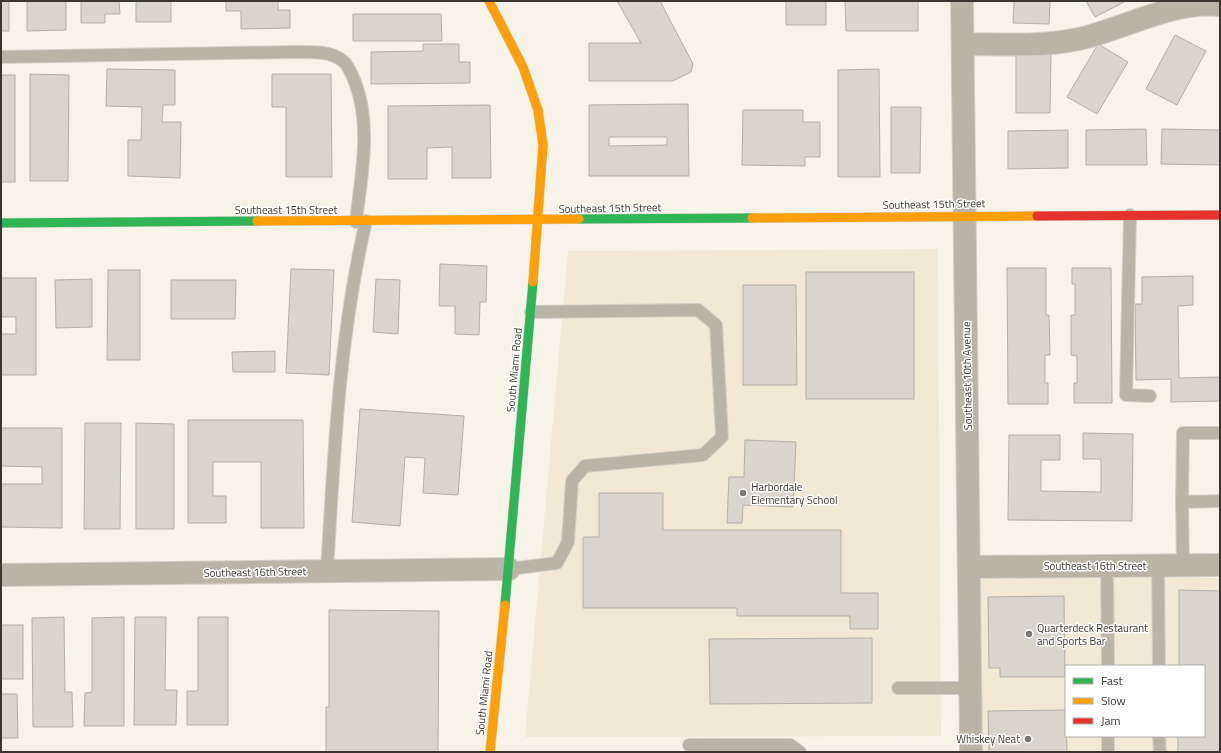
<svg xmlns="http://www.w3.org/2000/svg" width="1221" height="753" font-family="'Titillium Web',sans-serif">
<rect width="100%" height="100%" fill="#f8f3e8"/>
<g fill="#f1e8d5" fill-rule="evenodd">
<path d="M938,249L941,736L525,737L568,251Z"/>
<path d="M978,576L1220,578V752H979ZM1066,666H1204V736H1066Z"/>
</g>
<g fill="#d9d5cd" stroke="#b3afa7" fill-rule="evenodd">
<rect x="1" y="1" width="8" height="30"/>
<path d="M27,1H66V30L27,31Z"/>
<path d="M81,1H119L120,14H105V23H81Z"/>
<rect x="136" y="1" width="35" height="21"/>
<path d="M226,1H278V10H290V28L241,29V11H226Z"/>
<path d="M617,1H660L693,64L691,72L673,81H589V43H641Z"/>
<rect x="786" y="1" width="40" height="24"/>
<path d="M845,1H918V31H846Z"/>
<path d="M1014,1H1050L1049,24L1013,23Z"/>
<path d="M1086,1H1126L1095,17Z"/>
<path d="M353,14H441L442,41H353Z"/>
<path d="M1175,35L1206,51L1177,105L1146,89Z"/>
<path d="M423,44H459V62H470V83L371,84V52L423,51Z"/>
<path d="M1098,44L1128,62L1097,114L1067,97Z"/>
<path d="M1016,51L1051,52L1050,113H1016Z"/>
<path d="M107,69L175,70V105H163L162,122H181L180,178L128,176V140H141L142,107L106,106Z"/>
<path d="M879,69L880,177H838V70Z"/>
<path d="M30,74L69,75L68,181H30Z"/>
<path d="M272,74H331L332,177H286V107H272Z"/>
<rect x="1" y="75" width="14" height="107"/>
<path d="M688,104L689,176H589V105ZM609,137H667V145L609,146Z"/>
<path d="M490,105L491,178H452V147L427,148V179H388V106Z"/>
<path d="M891,107H921L920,173H891Z"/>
<path d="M743,110H803V122H820V157H805V166L742,165Z"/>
<path d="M1146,129L1147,165H1086V130Z"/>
<path d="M1162,129L1220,130V165L1161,164Z"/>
<path d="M1068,130V168L1008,169V131Z"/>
<path d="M440,264L487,266L486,302H480L479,335L455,334V306H439Z"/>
<path d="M1007,268H1046V315H1049L1050,355H1045V383H1048V404H1008Z"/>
<path d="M1072,268H1111L1112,403H1074V383H1077V356L1071,355V315H1075V284H1072Z"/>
<path d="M291,269L334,270L329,375L286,373Z"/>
<path d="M108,270H140V360H107Z"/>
<rect x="806" y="272" width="108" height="127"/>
<path d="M1193,276V305L1178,306L1179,378L1220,377V401L1171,402V379L1136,380L1135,304H1142V277Z"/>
<path d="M1,278H36V375H1V334H16V317H1Z"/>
<path d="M92,279V327L56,328L55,280Z"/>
<path d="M376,279L400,280L398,334L373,332Z"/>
<path d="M171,280H236L235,319H171Z"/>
<path d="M743,285H796L797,385H743Z"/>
<path d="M275,351V372H233L232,352Z"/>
<path d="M360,409L464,416L458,495L423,493L425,458L405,457L400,526L352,522Z"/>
<path d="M188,420H303L304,528H261V462H213V496H226V523H188Z"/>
<path d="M85,423H121L120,529H84Z"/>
<path d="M136,423L174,424V529H136Z"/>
<path d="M1,428H62V528L1,527V484H42V467L1,466Z"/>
<path d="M1083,433L1133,434L1132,521L1008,520L1009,435H1060V460H1041V491L1101,492V459H1083Z"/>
<path d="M745,440L796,442L793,507L743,505L742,523H727L729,477H744Z"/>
<path d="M599,493H663V530H841V593H878V629H850V616H737V608H583V537H599Z"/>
<path d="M1179,590L1220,591V752H1178V736H1204V666H1179Z"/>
<path d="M1064,596L1065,677H1000V668H989L988,597Z"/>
<path d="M329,610L439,611L438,752H326V707H329Z"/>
<path d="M64,617L65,692H72L73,727H33L32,618Z"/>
<path d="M124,617V726H84L85,693L92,692V618Z"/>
<path d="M135,617H166L165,690H177L176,725H134Z"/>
<path d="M198,617H228V725H187V691H198Z"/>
<rect x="1" y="625" width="22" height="54"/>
<path d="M872,638V703L710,704L709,639Z"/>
<path d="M1,694H17L18,738H1Z"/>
<path d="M1066,710L1067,752H989L988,711Z"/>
</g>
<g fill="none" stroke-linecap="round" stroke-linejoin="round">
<defs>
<g id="lane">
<path d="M1,57L292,52C309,52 329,50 343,61C349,66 352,75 355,82C372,126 361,176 356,222"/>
<path d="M1130,215L1126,395L1150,396"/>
<path d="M1182,502L1183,433H1220"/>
<path d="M1158,565L1159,666"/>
<path d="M1183,565L1182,502L1220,501"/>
<path d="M1107,566L1108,666"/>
<path d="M509,569L557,563L568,542L572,481L585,466L703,455L722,437L716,325L698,310L531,312"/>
<path d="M327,571C334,454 339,336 366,221"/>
<path d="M898,688H971"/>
<path d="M1108,736V752"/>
<path d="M1159,736L1160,752"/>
<path d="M689,745H790L800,752"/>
</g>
<g id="street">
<path d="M962,1L971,752"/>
<path d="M963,44C1001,44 1041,47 1079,39C1123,29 1174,0 1220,5"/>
<path d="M970,567L1220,565"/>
<path d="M1,575L509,569"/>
</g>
<g id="fast">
<path d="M579,219L752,218"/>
<path d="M1,223L257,221"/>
<path d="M505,605L533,282"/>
</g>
<g id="slow">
<path d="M489,1L523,67L538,110L543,145L533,282"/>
<path d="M752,218L1037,216"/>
<path d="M257,221L579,219"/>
<path d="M490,752L505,605"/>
</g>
<path id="jam" d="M1037,216L1220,215"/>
</defs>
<use href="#lane" stroke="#d4d0c9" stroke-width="14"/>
<use href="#street" stroke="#d4d0c9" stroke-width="24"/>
<use href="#fast" stroke="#d4d0c9" stroke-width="10"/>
<use href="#slow" stroke="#d4d0c9" stroke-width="10"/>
<use href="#jam" stroke="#d4d0c9" stroke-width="10"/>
<use href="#lane" stroke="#bab4a7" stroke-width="12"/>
<use href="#street" stroke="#bab4a7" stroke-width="22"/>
<use href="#fast" stroke="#30b455" stroke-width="9"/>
<use href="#slow" stroke="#ff9f0a" stroke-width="9"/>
<use href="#jam" stroke="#e5322d" stroke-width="9"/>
</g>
<g fill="#7d7970" stroke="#fff" stroke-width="1.5">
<circle cx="743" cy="493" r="4"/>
<circle cx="1029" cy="634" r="4"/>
<circle cx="1028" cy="739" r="4"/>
</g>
<g text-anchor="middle" stroke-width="3" stroke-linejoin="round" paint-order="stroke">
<g font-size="11" fill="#3b3730" stroke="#fff">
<text transform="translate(934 204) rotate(-1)" y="4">Southeast 15th Street</text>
<text transform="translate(610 208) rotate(-1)" y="4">Southeast 15th Street</text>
<text x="286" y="214">Southeast 15th Street</text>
<text transform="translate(514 370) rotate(-85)" y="4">South Miami Road</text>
<text transform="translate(967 376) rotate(-91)" y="4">Southeast 10th Avenue</text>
<text x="1095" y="570">Southeast 16th Street</text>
<text transform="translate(255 572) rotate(-1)" y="4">Southeast 16th Street</text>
<text transform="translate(484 693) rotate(-84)" y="4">South Miami Road</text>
</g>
<g font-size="11" fill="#3b3730" stroke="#fff" text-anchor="start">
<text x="751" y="491">Harbordale<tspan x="751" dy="13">Elementary School</tspan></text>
<text x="1037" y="632">Quarterdeck Restaurant<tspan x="1037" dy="13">and Sports Bar</tspan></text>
<text x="1020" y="743" text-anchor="end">Whiskey Neat</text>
</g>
</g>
<rect width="1221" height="753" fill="none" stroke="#3b3730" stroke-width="4"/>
<rect x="1065" y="665" width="140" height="72" fill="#ffffff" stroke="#b1afac"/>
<rect x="1073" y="678" width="20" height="6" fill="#30b455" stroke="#b1afac"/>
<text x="1101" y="685" font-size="12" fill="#3b3730">Fast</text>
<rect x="1073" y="698" width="20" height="6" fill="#ff9f0a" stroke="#b1afac"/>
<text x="1101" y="705" font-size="12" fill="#3b3730">Slow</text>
<rect x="1073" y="718" width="20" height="6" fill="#e5322d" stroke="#b1afac"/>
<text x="1101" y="725" font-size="12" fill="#3b3730">Jam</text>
</svg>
